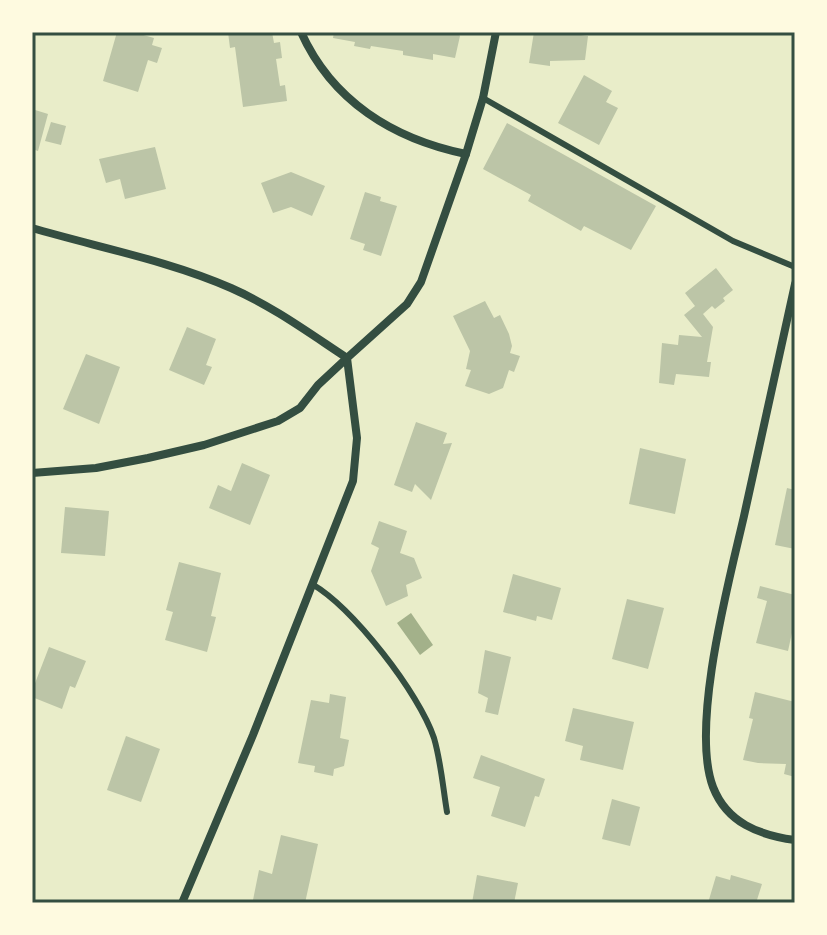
<svg xmlns="http://www.w3.org/2000/svg" width="827" height="935" font-family="'Space Grotesk',sans-serif">
<rect width="100%" height="100%" fill="#e9edc9"/>
<path fill="#a3b18a" d="M411,613L433,645L420,655L397,623Z"/>
<g fill="#bcc5a7">
<path d="M117,32H133L154,38L152,45L162,48L157,63L148,60L138,92L103,81Z"/>
<path d="M228,32H272L274,43L280,42L282,58L276,59L280,86L285,85L287,101L243,107L235,47L230,48Z"/>
<path d="M334,32H457L460,36L455,58L433,54V60L403,55V51L371,46L370,49L354,46L355,42L333,38Z"/>
<path d="M534,32H575L574,34L588,36L585,60L550,61V66L529,63Z"/>
<path d="M584,75L612,91L606,102L618,108L599,145L558,123Z"/>
<path d="M32,109L48,114L38,151L32,149Z"/>
<path d="M51,122L66,126L61,145L45,141Z"/>
<path d="M507,123L656,206L631,250L584,226L581,231L528,201L531,195L483,169Z"/>
<path d="M155,147L166,189L125,199L120,179L106,183L99,159Z"/>
<path d="M291,172L325,186L312,216L291,207L273,213L261,183Z"/>
<path d="M365,192L381,197L380,201L397,206L381,256L363,250L365,244L350,239Z"/>
<path d="M716,268L733,290L723,298L725,301L715,309L712,306L703,314L713,327L707,362H711L709,377L676,374L674,385L659,383L662,343L678,345L679,335L702,337L684,315L695,306L685,293Z"/>
<path d="M485,301L494,318L500,315L509,334L512,346L510,353L520,356L514,372L509,370L503,388L489,394L465,386L471,370L466,369L470,351L453,316Z"/>
<path d="M187,327L216,339L206,365L212,367L204,385L169,370Z"/>
<path d="M86,354L120,367L99,424L63,409Z"/>
<path d="M416,422L447,433L443,444L452,443L431,500L415,484L412,492L394,485Z"/>
<path d="M640,448L686,459L675,514L629,504Z"/>
<path d="M242,463L270,475L250,525L209,508L218,485L231,491Z"/>
<path d="M787,488L795,490V549L775,545Z"/>
<path d="M65,507L109,511L105,556L61,553Z"/>
<path d="M379,521L407,531L400,553L414,558L422,578L406,585L408,596L386,606L371,571L379,548L371,544Z"/>
<path d="M179,562L221,573L211,616L216,617L207,652L165,640L173,612L166,610Z"/>
<path d="M513,574L561,588L552,620L537,616L536,621L503,612Z"/>
<path d="M760,586L795,595V619L788,651L756,643L767,601L757,598Z"/>
<path d="M627,599L664,608L648,669L612,659Z"/>
<path d="M49,647L86,661L75,688L70,686L62,709L32,697V691Z"/>
<path d="M485,650L511,657L498,715L485,712L488,698L478,693Z"/>
<path d="M755,692L795,702V777L784,774L786,764L758,763L743,760L753,719L749,718Z"/>
<path d="M330,694L346,697L340,738L349,740L344,766L334,769L333,776L314,772L315,766L298,763L311,700L329,703Z"/>
<path d="M573,708L634,722L623,770L580,760L583,746L565,741Z"/>
<path d="M126,736L160,749L141,802L107,790Z"/>
<path d="M481,755L545,779L539,797L535,796L525,827L491,816L500,787L473,778Z"/>
<path d="M612,799L640,807L630,846L602,839Z"/>
<path d="M281,835L318,844L305,903H266L253,900L259,870L272,874Z"/>
<path d="M477,875L518,883L514,903H472Z"/>
<path d="M731,875L762,884L756,903H708L716,876L730,880Z"/>
</g>
<g fill="none" stroke-linecap="round" stroke-linejoin="round">
<g stroke="#344e41" stroke-width="6">
<path d="M483,98L733,241L795,267"/>
<path d="M312,584C353,608 419,693 434,738C441,762 443,788 447,812"/>
</g>
<g stroke="#344e41" stroke-width="8">
<path d="M301,32C332,101 393,139 466,154"/>
<path d="M32,228C97,247 170,261 231,288C272,306 309,333 347,358L318,385L300,408L278,421L204,445L148,458L96,468L32,473"/>
<path d="M795,284C778,361 761,439 744,516C729,581 690,726 713,787C727,823 759,835 795,840"/>
<path d="M182,903L253,735L353,481L357,438L347,358L407,304L421,282L466,154L483,98L496,32"/>
</g>
</g>
<rect width="827" height="935" fill="none" stroke="#fefae0" stroke-width="68"/>
<rect x="34" y="34" width="759" height="867" fill="none" stroke="#344e41" stroke-width="3"/>
</svg>
